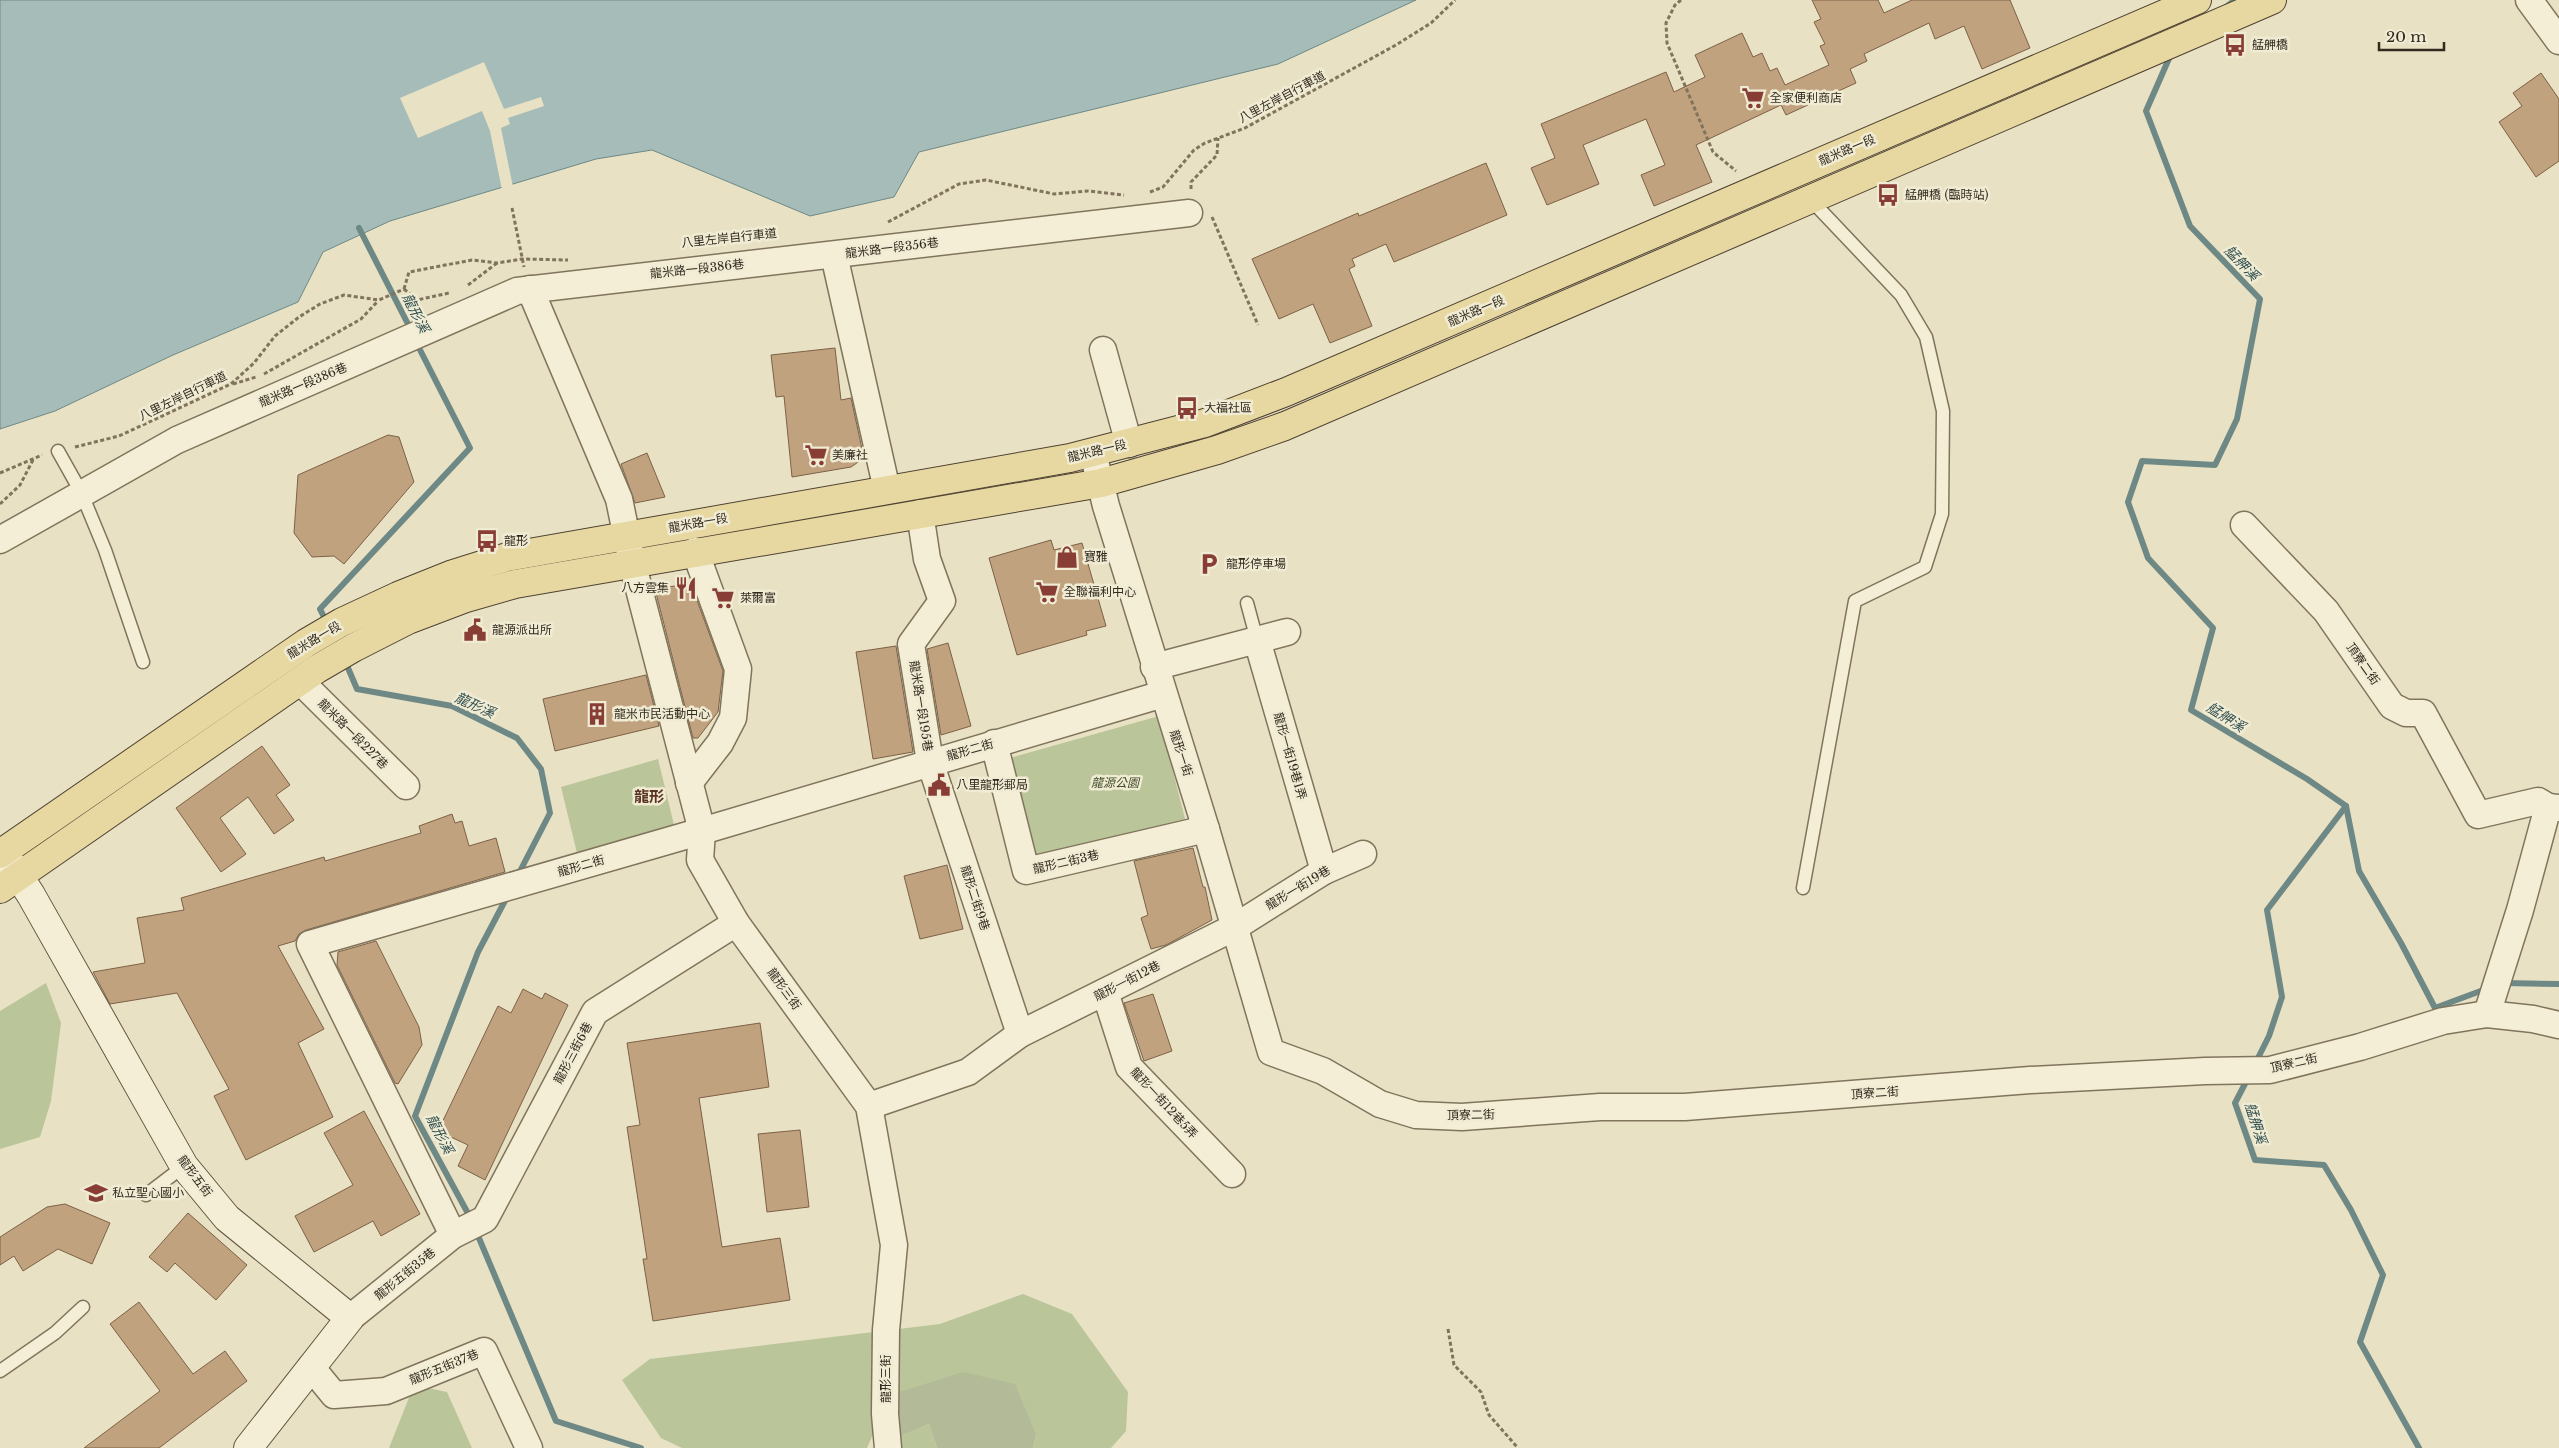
<svg xmlns="http://www.w3.org/2000/svg" width="2559" height="1448" font-family="'Libre Baskerville','Noto Sans TC',serif">
<rect width="100%" height="100%" fill="#e8e1c4"/>
<g fill="#bbc59a">
<path d="M1159,716L1185,819L1033,858L1003,760Z"/>
<path d="M658,759L675,829L577,853L561,787Z"/>
<path d="M46,983L61,1023L51,1101L40,1137L0,1149V1011Z"/>
<path d="M1023,1294L1072,1314L1128,1392L1126,1431L1111,1448H1033L1036,1434L890,1395L867,1448H682L661,1438L622,1380L650,1359L940,1324Z"/>
<path d="M414,1385L447,1392L472,1448H389Z"/>
<path d="M929,1424L937,1448H891L899,1437Z"/>
</g>
<path fill="#b3ba98" d="M963,1372L1015,1384L1036,1434L1033,1448H937L929,1424L899,1437L890,1395Z"/>
<path fill="#a6bcb8" stroke="#6e8985" d="M0,0H1416L1278,64L919,152L894,197L810,216L652,150L596,159L390,221L323,252L298,302L173,355L55,411L0,429Z"/>
<path fill="#e8e1c4" d="M484,62L504,109L541,97L544,106L508,118L510,124L501,128L513,187L502,190L490,131L482,111L418,138L400,98Z"/>
<g fill="none" stroke-linecap="round" stroke-linejoin="round">
<g stroke="#6e8985" stroke-width="6">
<path d="M2226,7L2235,0"/>
<path d="M2171,54L2146,111L2190,226L2260,299L2237,419L2215,465L2142,461L2128,502L2148,558L2213,628L2191,710L2307,779L2346,806L2267,910L2282,997L2269,1036L2255,1064"/>
<path d="M359,228L411,330"/>
<path d="M327,623L320,609L470,448L416,342"/>
<path d="M345,661L357,689L452,706L517,738L541,769L550,813L517,877"/>
<path d="M2346,806L2359,871L2401,943L2435,1008L2486,989"/>
<path d="M2503,983L2559,984"/>
<path d="M2248,1078L2235,1103L2255,1160L2324,1165L2351,1210L2383,1275L2360,1342L2419,1448"/>
<path d="M471,1219L415,1116L478,952L508,895"/>
<path d="M476,1231L556,1421L641,1448"/>
</g>
</g>
<g fill="#c1a27f" stroke="#7d6146">
<path d="M1812,0H1878L1884,13L1912,0H2010L2030,48L1982,69L1964,26L1935,39L1929,23L1864,54L1867,61L1850,69L1856,83L1786,115L1781,105L1696,145L1712,182L1654,206L1641,175L1665,165L1646,119L1583,145L1599,184L1547,205L1531,168L1555,158L1541,124L1666,72L1674,92L1705,77L1695,55L1742,33L1753,57L1762,53L1770,71L1777,68L1785,85L1829,65L1820,46L1825,44L1814,22L1821,19Z"/>
<path d="M2541,73L2559,99V161L2536,177L2499,122L2522,106L2513,93Z"/>
<path d="M1486,163L1507,215L1394,262L1386,244L1352,259L1355,266L1349,269L1372,326L1330,343L1313,304L1279,319L1252,259L1358,213L1359,216Z"/>
<path d="M835,348L841,400L851,398L864,458L851,467L792,477L784,396L776,397L771,355Z"/>
<path d="M388,435L399,437L414,482L344,564L334,556L312,557L294,533L298,475Z"/>
<path d="M647,453L665,497L635,503L621,464Z"/>
<path d="M1051,540L1054,550L1082,543L1106,626L1086,631L1087,635L1017,655L989,558Z"/>
<path d="M691,584L723,671L718,712L698,738H693L656,593L659,588Z"/>
<path d="M948,643L971,726L941,735L927,649Z"/>
<path d="M896,646L913,752L873,759L856,652Z"/>
<path d="M646,675L659,726L555,751L543,699Z"/>
<path d="M262,746L290,785L276,795L294,820L274,834L248,797L220,818L246,854L221,872L176,808Z"/>
<path d="M452,814L455,823L462,821L469,846L496,838L505,872L306,930L299,934L295,941L278,946L324,1029L298,1043L333,1117L246,1160L214,1096L229,1089L177,993L110,1004L93,972L145,963L137,918L184,910L181,898L324,857L325,861L421,833L419,826Z"/>
<path d="M1193,848L1203,887H1205L1212,920L1166,945L1151,949L1141,918L1148,915L1134,861Z"/>
<path d="M947,865L963,929L920,939L904,876Z"/>
<path d="M376,941L419,1027L422,1045L398,1084L395,1083L337,965L338,952Z"/>
<path d="M523,989L542,999L545,993L568,1005L485,1180L458,1166L468,1145L438,1131L498,1006L511,1013Z"/>
<path d="M1153,994L1172,1051L1144,1061L1124,1003Z"/>
<path d="M760,1023L769,1087L699,1098L722,1247L780,1238L790,1300L653,1321L643,1259H647L627,1127L640,1125L627,1043Z"/>
<path d="M364,1111L420,1214L381,1236L373,1221L314,1252L295,1216L353,1185L324,1133Z"/>
<path d="M800,1130L809,1207L767,1212L758,1134Z"/>
<path d="M65,1204L110,1223L92,1264L58,1249L23,1271L14,1256L0,1265V1237L47,1207Z"/>
<path d="M188,1213L247,1265L216,1300L175,1263L167,1272L149,1257Z"/>
<path d="M139,1302L193,1374L225,1351L247,1381L159,1448H84L160,1391L110,1324Z"/>
</g>
<g fill="none" stroke-linecap="round" stroke-linejoin="round">
<defs>
<g id="lane">
<path d="M58,451L81,492L105,550L143,662"/>
<path d="M1247,603L1257,640"/>
<path d="M1803,888L1855,601L1925,567L1942,514L1943,411L1926,337L1901,295L1810,199"/>
<path d="M146,1195L184,1166"/>
<path d="M0,1371L55,1333L83,1307"/>
</g>
<g id="street">
<path d="M2529,0L2559,41"/>
<path d="M834,255L887,490"/>
<path d="M530,289L619,499L632,562L702,831L700,860L736,923L869,1106L894,1245L886,1330L885,1414L888,1448"/>
<path d="M1103,350L1129,444"/>
<path d="M1093,453L1106,506L1206,829L1271,1052L1323,1071L1380,1104L1416,1115L1462,1117L1600,1107H1685L2030,1080L2205,1071L2270,1070L2360,1047L2443,1021L2487,1014L2533,1019L2559,1025"/>
<path d="M920,513L927,559L942,601L911,644L930,762L1020,1034"/>
<path d="M2244,525L2326,611L2392,706L2406,713H2423L2478,815L2538,801L2548,807"/>
<path d="M0,540L177,440L517,291L1189,213"/>
<path d="M1257,640L1324,871"/>
<path d="M1154,667L1287,632"/>
<path d="M300,681L406,786"/>
<path d="M994,743L1026,871L1206,829"/>
<path d="M689,783L720,743L733,718L738,669L695,551"/>
<path d="M1105,992L1129,1067L1232,1174"/>
<path d="M2487,1014L2520,910L2548,807L2559,808"/>
<path d="M869,1106L968,1072L1020,1034L1235,927L1324,871L1363,854"/>
<path d="M453,1235L310,944L702,831L1163,694"/>
<path d="M350,1318L453,1235L485,1219L595,1012L736,923"/>
<path d="M311,1367L334,1395L386,1391L484,1351L529,1448"/>
</g>
<path id="secondary" d="M5,855L31,895L184,1166L227,1218L350,1318L248,1448"/>
<g id="primary">
<path d="M0,854L306,643L342,622L398,596L453,574L507,557L1070,458L1205,423L1286,392L2197,0"/>
<path d="M0,889L317,669L353,648L408,620L466,598L515,584L1101,483L1217,450L1285,426L2272,0"/>
</g>
</defs>
<use href="#lane" stroke="#80745d" stroke-width="15"/>
<use href="#street" stroke="#80745d" stroke-width="29"/>
<use href="#secondary" stroke="#625540" stroke-width="30"/>
<use href="#primary" stroke="#4f4231" stroke-width="30"/>
<g stroke="#80745d" stroke-width="3" stroke-dasharray="4 2.5" stroke-linecap="butt">
<path d="M1681,0L1675,5L1666,23L1667,43L1713,152L1736,171"/>
<path d="M1191,189V182L1217,155L1218,138"/>
<path d="M1150,192L1163,187L1194,150L1205,143L1245,128L1396,45L1431,23L1455,0"/>
<path d="M512,208L524,267"/>
<path d="M1212,217L1258,325"/>
<path d="M888,222L959,184L986,180L1054,194L1088,191L1124,195"/>
<path d="M468,285L497,263"/>
<path d="M404,289L409,272L472,260L497,263L522,259L568,260"/>
<path d="M404,289L417,300L449,293"/>
<path d="M264,374L361,319L378,301"/>
<path d="M233,384L256,377"/>
<path d="M75,447L119,436L231,384L254,363L275,336L299,317L320,304L344,295L379,300L404,289"/>
<path d="M0,473L42,455"/>
<path d="M0,504L20,485L34,458"/>
<path d="M1448,1329L1454,1365L1481,1392L1489,1415L1518,1448"/>
</g>
<use href="#lane" stroke="#f4eed6" stroke-width="12"/>
<use href="#street" stroke="#f4eed6" stroke-width="26"/>
<use href="#secondary" stroke="#f4eed6" stroke-width="28"/>
<use href="#primary" stroke="#e7d8a1" stroke-width="28"/>
</g>
<defs>
<symbol id="bus-bare" viewBox="-9 -9 18 18"><path d="M-5-6H5V4H4V6H2V4H-2V6H-4V4H-5ZM-3.5-4V0h7V-4ZM-3.5 1.2v1.5H-2V1.2ZM2 1.2v1.5H3.5V1.2Z" fill="#883d35" stroke="#f0ebd3" stroke-width="2.5" paint-order="stroke"/></symbol>
<symbol id="supermarket-bare" viewBox="-9 -9 18 18"><path d="M-6-5.5h2.5l.6 2H6L4.5 2H-2.5L-4.4-4H-6ZM-1.5 3.2a1.3 1.3 0 1 0 .1 0ZM3 3.2a1.3 1.3 0 1 0 .1 0Z" fill="#883d35" stroke="#f0ebd3" stroke-width="2.5" paint-order="stroke"/></symbol>
<symbol id="shop-bare" viewBox="-9 -9 18 18"><path d="M-5-2.5h2.3a2.7 3.5 0 0 1 5.4 0H5L5.5 6h-11ZM-1.5-2.5h3a1.5 2.3 0 0 0-3 0Z" fill="#883d35" stroke="#f0ebd3" stroke-width="2.5" paint-order="stroke"/></symbol>
<symbol id="parking-bare" viewBox="-9 -9 18 18"><path d="M-3.5-5.5H1a3.5 3.5 0 0 1 0 7H-1V5.5H-3.5ZM-1-3.4V-.6H.8a1.4 1.4 0 0 0 0-2.8Z" fill="#883d35" stroke="#f0ebd3" stroke-width="2.5" paint-order="stroke"/></symbol>
<symbol id="restaurant-bare" viewBox="-9 -9 18 18"><path d="M-5-6h1v4h1v-4h1v4h1v-4h1v5L-1.5 .5V6h-2V.5L-5-1ZM5-6V6H3V1.5H1.5Q1.5-4 5-6Z" fill="#883d35" stroke="#f0ebd3" stroke-width="2.5" paint-order="stroke"/></symbol>
<symbol id="civic-bare" viewBox="-9 -9 18 18"><path d="M-.6-6.5H3V-4.5H.6V-3L4-1V1h2V6H-6V1h2V-1L-.6-3ZM-1.2 2.5V6h2.4V2.5Z" fill="#883d35" stroke="#f0ebd3" stroke-width="2.5" paint-order="stroke"/></symbol>
<symbol id="building-bare" viewBox="-9 -9 18 18"><path d="M-4-6H4V6H1V3H-1V6H-4ZM-2.5-4.3h1.7v1.8h-1.7ZM.8-4.3h1.7v1.8H.8ZM-2.5-1h1.7V.8h-1.7ZM.8-1h1.7V.8H.8Z" fill="#883d35" stroke="#f0ebd3" stroke-width="2.5" paint-order="stroke"/></symbol>
<symbol id="school-bare" viewBox="-9 -9 18 18"><path d="M0-5L7-2L0 1L-7-2ZM-4 1L0 2.5L4 1V4Q0 6-4 4Z" fill="#883d35" stroke="#f0ebd3" stroke-width="2.5" paint-order="stroke"/></symbol>
</defs>
<g fill-rule="evenodd">
<use href="#bus-bare" x="2219" y="29" width="32" height="32"/>
<use href="#supermarket-bare" x="1737" y="82" width="32" height="32"/>
<use href="#bus-bare" x="1872" y="179" width="32" height="32"/>
<use href="#bus-bare" x="1171" y="392" width="32" height="32"/>
<use href="#supermarket-bare" x="800" y="439" width="32" height="32"/>
<use href="#bus-bare" x="471" y="525" width="32" height="32"/>
<use href="#shop-bare" x="1051" y="541" width="32" height="32"/>
<use href="#parking-bare" x="1193" y="548" width="32" height="32"/>
<use href="#restaurant-bare" x="670" y="572" width="32" height="32"/>
<use href="#supermarket-bare" x="1031" y="576" width="32" height="32"/>
<use href="#supermarket-bare" x="707" y="582" width="32" height="32"/>
<use href="#civic-bare" x="459" y="614" width="32" height="32"/>
<use href="#building-bare" x="581" y="698" width="32" height="32"/>
<use href="#civic-bare" x="923" y="769" width="32" height="32"/>
<use href="#school-bare" x="80" y="1177" width="32" height="32"/>
</g>
<g text-anchor="middle" stroke-width="5" stroke-linejoin="round" paint-order="stroke">
<g font-size="12" fill="#322a1f" stroke="#f0ebd3" text-anchor="start">
<text x="2252" y="49">艋舺橋</text>
<text x="1770" y="102">全家便利商店</text>
<text x="1905" y="199">艋舺橋 (臨時站)</text>
<text x="1204" y="412">大福社區</text>
<text x="832" y="459">美廉社</text>
<text x="504" y="545">龍形</text>
<text x="1084" y="561">寶雅</text>
<text x="1226" y="568">龍形停車場</text>
<text x="669" y="592" text-anchor="end">八方雲集</text>
<text x="1064" y="596">全聯福利中心</text>
<text x="740" y="602">萊爾富</text>
<text x="492" y="634">龍源派出所</text>
<text x="614" y="718">龍米市民活動中心</text>
<text x="956" y="789">八里龍形郵局</text>
<text x="112" y="1197">私立聖心國小</text>
</g>
<g font-size="12" fill="#322a1f" stroke="#f0ebd3">
<text transform="translate(1282 97) rotate(-28)" y="4">八里左岸自行車道</text>
<text transform="translate(1847 150) rotate(-23)" y="4">龍米路一段</text>
<text transform="translate(729 238) rotate(-6)" y="4">八里左岸自行車道</text>
<text transform="translate(892 248) rotate(-7)" y="4">龍米路一段356巷</text>
<text transform="translate(697 269) rotate(-6)" y="4">龍米路一段386巷</text>
<text transform="translate(1476 311) rotate(-23)" y="4">龍米路一段</text>
<text transform="translate(303 385) rotate(-23)" y="4">龍米路一段386巷</text>
<text transform="translate(183 396) rotate(-26)" y="4">八里左岸自行車道</text>
<text transform="translate(1097 451) rotate(-13)" y="4">龍米路一段</text>
<text transform="translate(698 523) rotate(-10)" y="4">龍米路一段</text>
<text transform="translate(314 640) rotate(-31)" y="4">龍米路一段</text>
<text transform="translate(2363 664) rotate(55)" y="4">頂寮二街</text>
<text transform="translate(921 706) rotate(81)" y="4">龍米路一段195巷</text>
<text transform="translate(353 734) rotate(45)" y="4">龍米路一段227巷</text>
<text transform="translate(970 750) rotate(-16)" y="4">龍形二街</text>
<text transform="translate(1181 753) rotate(72)" y="4">龍形一街</text>
<text transform="translate(1290 756) rotate(74)" y="4">龍形一街19巷1弄</text>
<text transform="translate(1066 862) rotate(-13)" y="4">龍形二街3巷</text>
<text transform="translate(581 866) rotate(-16)" y="4">龍形二街</text>
<text transform="translate(1298 888) rotate(-31)" y="4">龍形一街19巷</text>
<text transform="translate(975 898) rotate(72)" y="4">龍形二街9巷</text>
<text transform="translate(1127 981) rotate(-27)" y="4">龍形一街12巷</text>
<text transform="translate(784 989) rotate(54)" y="4">龍形三街</text>
<text transform="translate(573 1053) rotate(-62)" y="4">龍形三街6巷</text>
<text transform="translate(2294 1063) rotate(-13)" y="4">頂寮二街</text>
<text transform="translate(1875 1093) rotate(-4)" y="4">頂寮二街</text>
<text transform="translate(1164 1103) rotate(47)" y="4">龍形一街12巷5弄</text>
<text transform="translate(1471 1115) rotate(-1)" y="4">頂寮二街</text>
<text transform="translate(195 1176) rotate(53)" y="4">龍形五街</text>
<text transform="translate(405 1274) rotate(-39)" y="4">龍形五街35巷</text>
<text transform="translate(444 1367) rotate(-22)" y="4">龍形五街37巷</text>
<text transform="translate(886 1379) rotate(-90)" y="4">龍形三街</text>
</g>
<g font-size="12" font-style="italic" fill="#3f4c28" stroke="#f0ebd3">
<text x="1115" y="787">龍源公園</text>
</g>
<g font-size="14" font-style="italic" fill="#304f50" stroke="#f0ebd3">
<text transform="translate(2242 263) rotate(46)" y="5">艋舺溪</text>
<text transform="translate(416 313) rotate(63)" y="5">龍形溪</text>
<text transform="translate(475 705) rotate(24)" y="5">龍形溪</text>
<text transform="translate(2226 717) rotate(32)" y="5">艋舺溪</text>
<text transform="translate(2256 1123) rotate(73)" y="5">艋舺溪</text>
<text transform="translate(440 1134) rotate(63)" y="5">龍形溪</text>
</g>
<g font-size="15" font-weight="bold" fill="#5a3524" stroke="#f0ebd3">
<text x="649" y="802">龍形</text>
</g>
</g>
<path d="M2379 42v8h65v-8" fill="none" stroke="#322a1f" stroke-width="2.5"/>
<text x="2386" y="42" font-size="15" fill="#322a1f" stroke="#f0ebd3" stroke-width="4" paint-order="stroke">20 m</text>
</svg>
